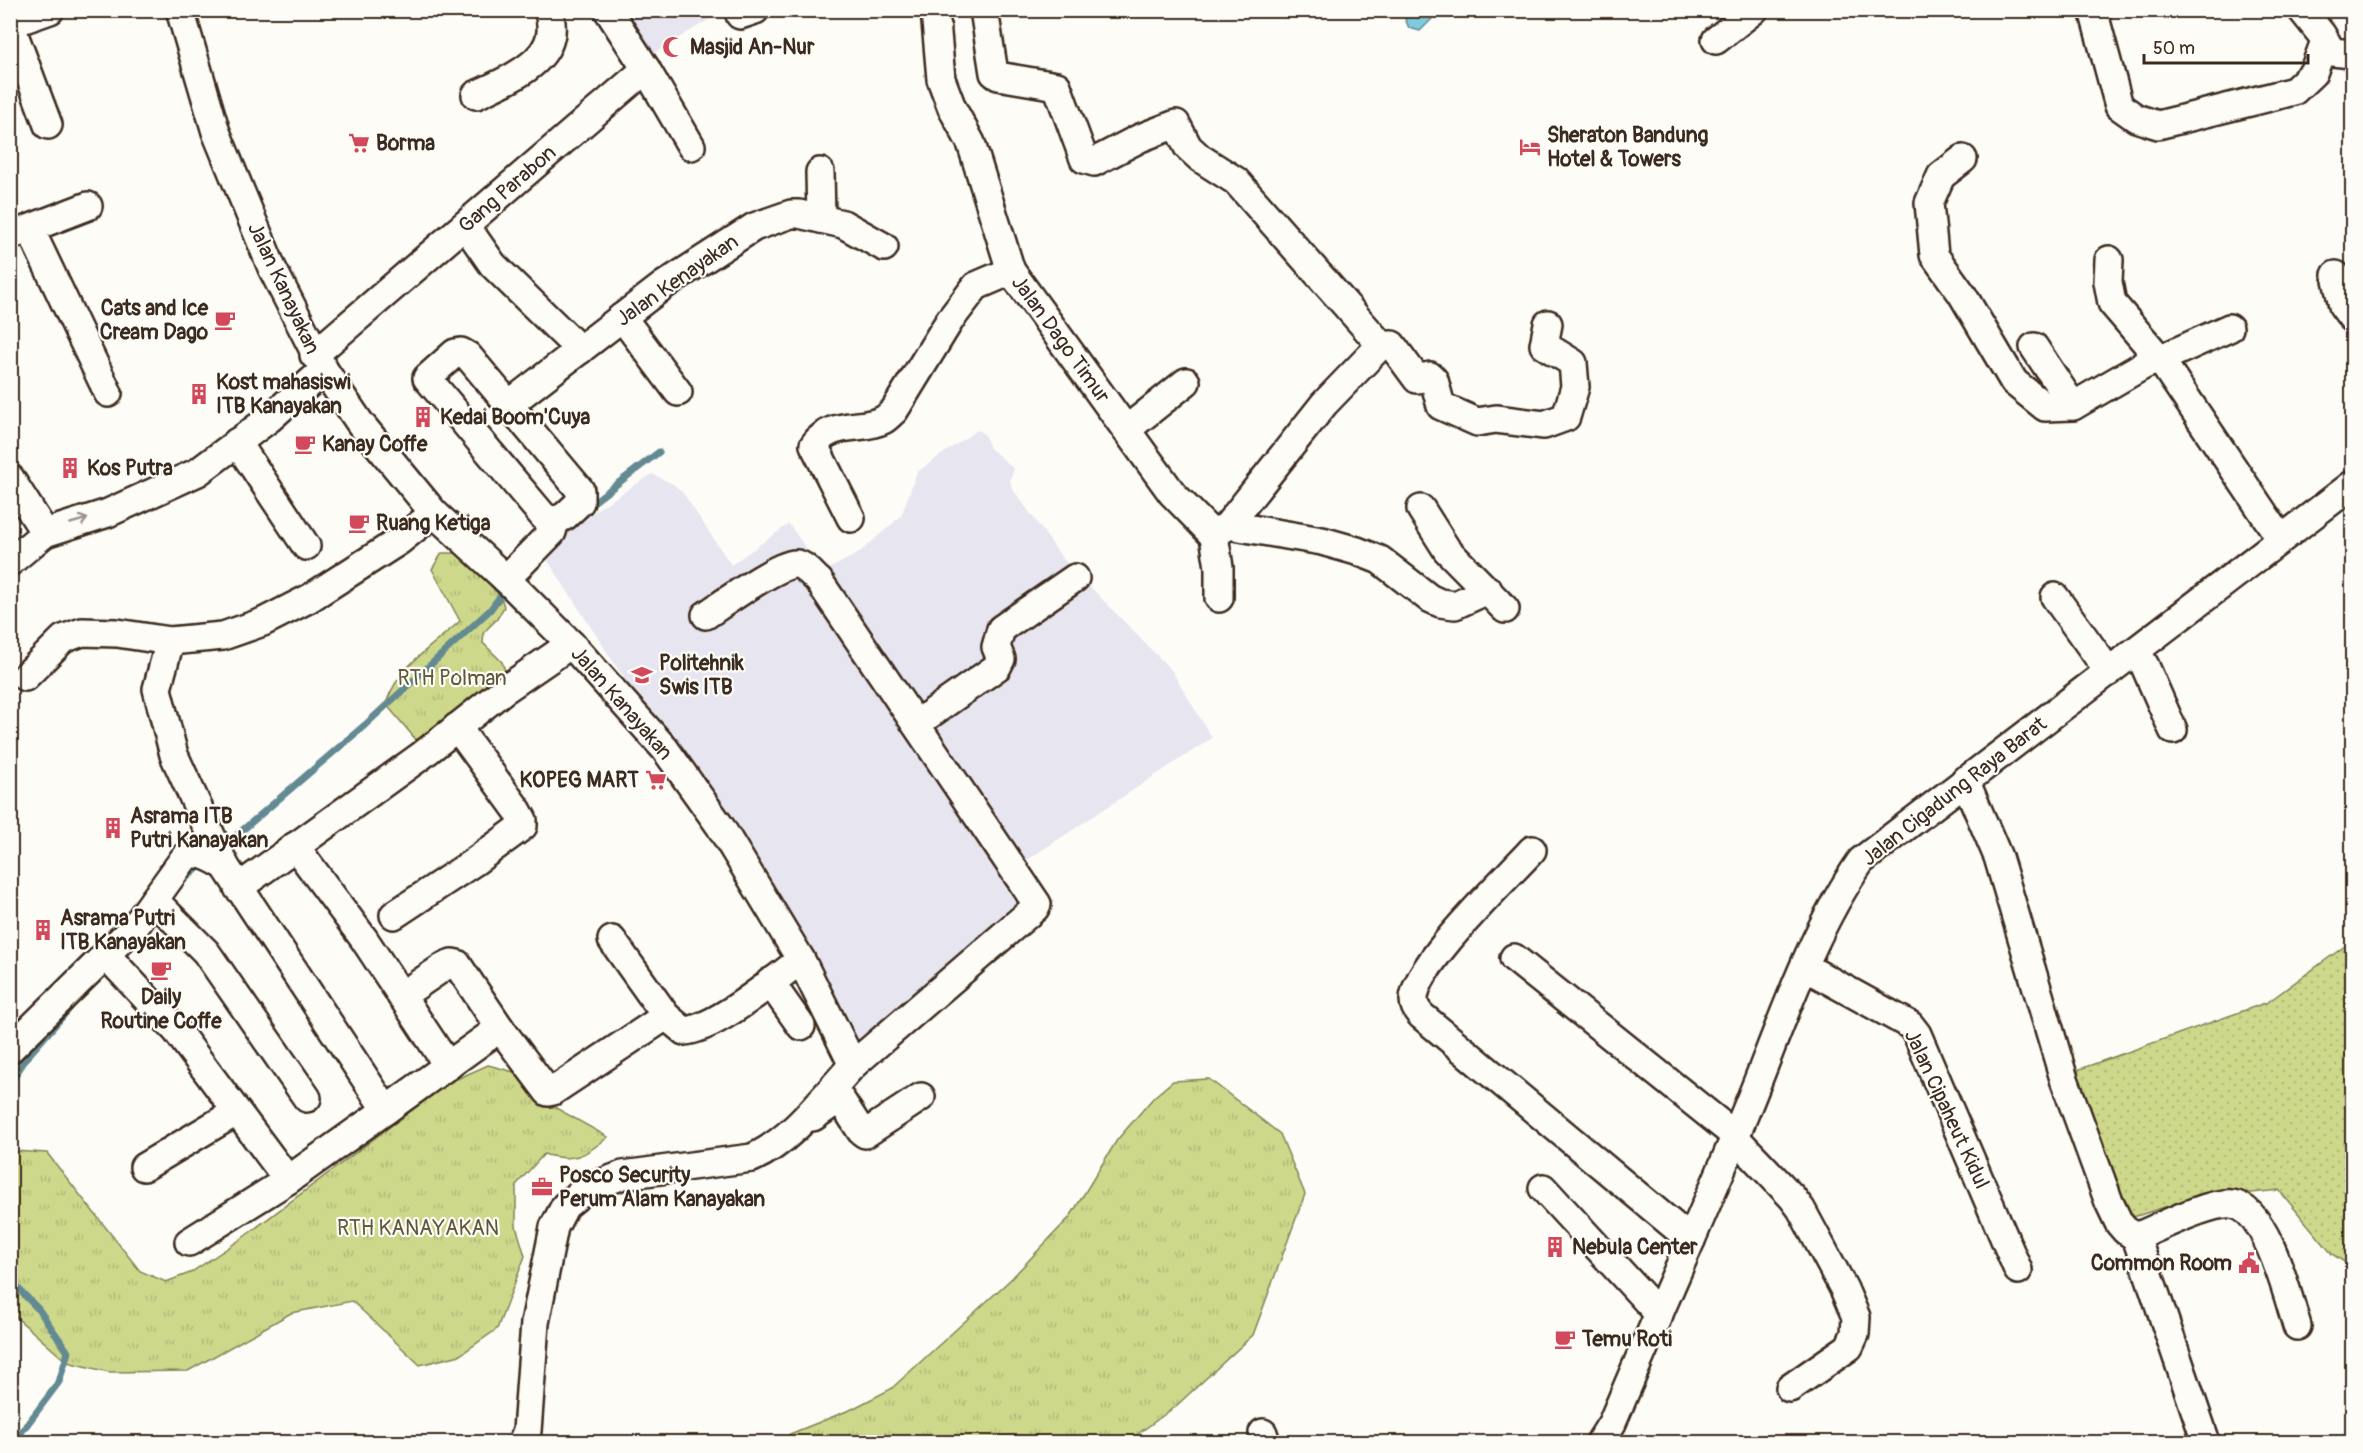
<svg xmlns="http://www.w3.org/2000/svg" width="2363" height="1453" font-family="Pangolin,sans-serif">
<defs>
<pattern id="grass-dots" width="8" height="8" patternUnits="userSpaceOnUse" patternTransform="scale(1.5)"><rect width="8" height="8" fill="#cdd88b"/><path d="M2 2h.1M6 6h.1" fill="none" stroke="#b1ba78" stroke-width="1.8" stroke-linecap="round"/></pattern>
<pattern id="park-tufts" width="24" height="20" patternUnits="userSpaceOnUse" patternTransform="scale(1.5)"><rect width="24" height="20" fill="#cdd88b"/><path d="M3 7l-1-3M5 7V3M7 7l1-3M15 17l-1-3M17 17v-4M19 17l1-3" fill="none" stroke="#b1ba78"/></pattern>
</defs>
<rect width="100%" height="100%" fill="#fdfcf7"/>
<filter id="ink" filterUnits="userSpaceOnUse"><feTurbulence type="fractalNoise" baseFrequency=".0167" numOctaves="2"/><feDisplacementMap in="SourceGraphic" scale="12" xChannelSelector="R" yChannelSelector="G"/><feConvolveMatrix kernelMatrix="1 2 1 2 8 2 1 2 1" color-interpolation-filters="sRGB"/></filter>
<g filter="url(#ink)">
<g fill="#e7e5f0">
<path d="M616,11H712L713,17L643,60Z"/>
<path d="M977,430L984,434L990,448L1014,469L1010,480L1012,488L1063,559L1172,671L1212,738L1021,864L1039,891L858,1043L753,866L620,672L548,561L550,547L596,510L652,474L673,484L683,493L731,565L789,524L823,572L859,553L901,516L917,472Z"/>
</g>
<path fill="url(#grass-dots)" stroke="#848154" stroke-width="1.5" d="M2349,943L2352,944V1267L2332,1254L2279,1190L2187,1200L2127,1219L2077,1070L2268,1002Z"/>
<g fill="url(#park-tufts)" stroke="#848154" stroke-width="1.5">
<path d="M442,553H458L463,556L501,597L504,607L497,619L484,632L483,643L502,662L507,676L422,747L386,704C397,667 433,646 460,621L432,569Z"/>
<path d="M488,1065L514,1072L547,1103L608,1137C585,1156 573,1163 544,1154L516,1185V1226L525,1256L497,1329L460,1355L420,1365L352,1301L291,1313L188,1371L109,1372L67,1362L17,1318L11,1305L10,1154L13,1151L47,1153L140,1271L166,1282L190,1273L241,1239L448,1083Z"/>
<path d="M1209,1079L1280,1134L1305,1194L1253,1335L1176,1406L1127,1442H783L790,1434L852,1409L891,1389L1010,1280L1070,1217L1117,1140L1154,1097L1173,1081Z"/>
</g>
<path fill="#7fcadf" stroke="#648a92" stroke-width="1.5" d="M1398,11H1432V19L1420,31L1409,28L1403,14Z"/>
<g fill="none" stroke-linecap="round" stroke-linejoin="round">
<g stroke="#648a92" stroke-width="7">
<path d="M587,507L659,452"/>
<path d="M224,846L365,725L490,610L507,587"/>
<path d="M180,883L204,863"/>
<path d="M10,1083L27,1057L70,1008"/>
<path d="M10,1280L39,1310L68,1352L59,1382L14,1442"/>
</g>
<defs>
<g id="minor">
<path d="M180,10L216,132L272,268L324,370L360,423L434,513L506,579L571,644L665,749L720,826L801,960L853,1065C823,1097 793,1140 752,1158L623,1175L586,1189L565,1206L554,1227L535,1323L527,1431L522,1442"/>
<path d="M608,10L646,69L691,146"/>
<path d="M935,10L941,79L952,108L971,143L1011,271L1172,493L1214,536"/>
<path d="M984,10L994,73L998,76L1057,86L1084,159L1094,162L1140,138L1176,124L1188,147L1200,158L1236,181L1381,345"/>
<path d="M2093,10L2119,106L2136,118L2158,125L2294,91L2313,73L2325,41"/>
<path d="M2302,10L2322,35L2332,52L2352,54"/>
<path d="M740,15L755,10"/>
<path d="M1716,40L1754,10"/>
<path d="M476,95C511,78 565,59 548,10"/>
<path d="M48,125L10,24L50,10"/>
<path d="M1963,159L1941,176L1929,203L1934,255L1962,294L2014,382L2045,407L2073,406L2144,365L2160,359L2112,303L2108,282L2109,260"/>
<path d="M821,219L843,224L884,247"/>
<path d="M465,225L493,265L580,350"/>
<path d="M30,229L108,393"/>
<path d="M10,236L88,206"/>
<path d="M2336,275L2343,306L2352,318"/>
<path d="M622,317L678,392"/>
<path d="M2229,328L2160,359L2281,539"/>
<path d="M2034,347L2073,406"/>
<path d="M461,352L468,356L580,490V502L565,516L555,521L544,517L427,378L455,353Z"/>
<path d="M314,355L646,69"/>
<path d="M508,405L664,285L754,227L791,214H799L821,219L820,172"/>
<path d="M1126,430L1186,382"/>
<path d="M237,442L306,546"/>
<path d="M10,478L45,533L108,513L198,472L270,418L324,370"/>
<path d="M1421,509L1447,550L1505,609"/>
<path d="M851,518L814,445C832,420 861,431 883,420C887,418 891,413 894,411L950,320L976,286L1011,271"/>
<path d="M1228,525L1322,541L1357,551L1380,560L1429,598L1440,603L1455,605L1488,590"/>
<path d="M1214,536L1228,525L1324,404L1381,345H1392L1417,379L1430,376L1434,380L1441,406L1477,422L1496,419L1544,425L1566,417L1575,387L1573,363L1544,345L1548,324"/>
<path d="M1214,536L1219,567V598"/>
<path d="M10,562L45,533"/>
<path d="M506,579L552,532L555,521"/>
<path d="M2055,597L2109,672"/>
<path d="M706,615C721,605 782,561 797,564C806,566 812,575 819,581L1037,904L1035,908L853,1065"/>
<path d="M170,641L157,689L174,755L225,866"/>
<path d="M2137,652L2145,666L2173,730"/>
<path d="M25,677L63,639L82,632L117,633L170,641L223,636L263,622L310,598L399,541L434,513"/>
<path d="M916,724L997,667L1001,659L996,647L1001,629L1075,578"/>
<path d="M1965,780L1998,857L2064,1079L2109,1202L2119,1223L2125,1230L2136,1237"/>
<path d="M295,846L364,939L448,1066"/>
<path d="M1532,850C1507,878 1413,966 1414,1000C1414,1007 1418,1012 1422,1016L1691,1240"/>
<path d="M238,888L421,756L504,690L571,644"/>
<path d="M154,900L206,952L307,1098"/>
<path d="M394,915L474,862L523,826V820L518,811L457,727"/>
<path d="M612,940L666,1016"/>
<path d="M106,955L176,1030L288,1180"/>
<path d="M1514,958L1727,1129L1792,1197L1801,1209L1844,1289L1856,1317L1855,1334L1849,1347L1790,1388"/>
<path d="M1805,967L1910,1025L1917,1034L2018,1270"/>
<path d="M770,982L801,1026"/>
<path d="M401,996L445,966L452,963L457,964L500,1028"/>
<path d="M10,1049L136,925L185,857C199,849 213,859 225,866L386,1110L288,1180L189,1242"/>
<path d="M386,1110L500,1028L548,1092L553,1091L666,1016L684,1031C716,1029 773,980 801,960"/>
<path d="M813,1117L836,1101L841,1100L861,1131L865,1134L921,1097"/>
<path d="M144,1167L236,1112"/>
<path d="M1543,1188L1659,1314"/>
<path d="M2136,1237C2158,1228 2210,1201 2232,1204C2267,1208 2288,1297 2297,1326"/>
<path d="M2136,1237L2206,1442"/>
<path d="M1263,1433L1266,1442"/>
<path d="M1600,1442L1612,1423C1656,1319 1702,1217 1745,1113C1780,1028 1809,936 1861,861L2352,485"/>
</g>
</defs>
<use href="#minor" stroke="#3b2a1e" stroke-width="32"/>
<use href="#minor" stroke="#fdfcf7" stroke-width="27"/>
</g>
<defs><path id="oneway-shaft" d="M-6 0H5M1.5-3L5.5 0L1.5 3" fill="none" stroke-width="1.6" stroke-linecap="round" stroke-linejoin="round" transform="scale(1.5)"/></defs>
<use stroke="#9c938a" href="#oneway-shaft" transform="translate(79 521) rotate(-16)"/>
</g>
<defs>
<symbol id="mosque-bare" viewBox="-9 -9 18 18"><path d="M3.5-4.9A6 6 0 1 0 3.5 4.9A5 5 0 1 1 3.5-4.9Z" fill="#d1495b" stroke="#fdfcf7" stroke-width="2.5" paint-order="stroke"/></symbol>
<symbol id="supermarket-bare" viewBox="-9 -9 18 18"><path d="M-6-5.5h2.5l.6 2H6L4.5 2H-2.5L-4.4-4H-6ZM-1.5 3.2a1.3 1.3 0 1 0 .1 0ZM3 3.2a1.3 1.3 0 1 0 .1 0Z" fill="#d1495b" stroke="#fdfcf7" stroke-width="2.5" paint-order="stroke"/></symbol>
<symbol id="hotel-bare" viewBox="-9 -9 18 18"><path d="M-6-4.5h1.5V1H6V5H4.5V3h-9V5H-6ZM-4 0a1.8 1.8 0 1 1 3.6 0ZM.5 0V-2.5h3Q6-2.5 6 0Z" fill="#d1495b" stroke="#fdfcf7" stroke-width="2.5" paint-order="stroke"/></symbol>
<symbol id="cafe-bare" viewBox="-9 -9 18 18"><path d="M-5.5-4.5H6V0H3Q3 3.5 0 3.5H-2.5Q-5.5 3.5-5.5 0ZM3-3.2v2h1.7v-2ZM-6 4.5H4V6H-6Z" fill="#d1495b" stroke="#fdfcf7" stroke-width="2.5" paint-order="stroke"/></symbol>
<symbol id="building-bare" viewBox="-9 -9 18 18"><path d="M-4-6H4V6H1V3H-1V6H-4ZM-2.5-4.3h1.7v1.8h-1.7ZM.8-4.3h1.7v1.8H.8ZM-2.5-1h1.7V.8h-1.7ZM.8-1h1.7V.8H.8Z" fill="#d1495b" stroke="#fdfcf7" stroke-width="2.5" paint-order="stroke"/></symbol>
<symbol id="university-bare" viewBox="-9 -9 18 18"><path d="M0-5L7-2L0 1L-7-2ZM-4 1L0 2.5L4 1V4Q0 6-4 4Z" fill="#d1495b" stroke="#fdfcf7" stroke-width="2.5" paint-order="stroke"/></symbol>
<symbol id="office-bare" viewBox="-9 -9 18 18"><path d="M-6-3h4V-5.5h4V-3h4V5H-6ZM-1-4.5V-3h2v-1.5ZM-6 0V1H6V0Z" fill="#d1495b" stroke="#fdfcf7" stroke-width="2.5" paint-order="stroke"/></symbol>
<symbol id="civic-bare" viewBox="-9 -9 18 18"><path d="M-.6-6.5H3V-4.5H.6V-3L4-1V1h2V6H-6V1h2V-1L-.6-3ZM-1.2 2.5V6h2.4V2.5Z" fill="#d1495b" stroke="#fdfcf7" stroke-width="2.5" paint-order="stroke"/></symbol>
</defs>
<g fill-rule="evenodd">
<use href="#mosque-bare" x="658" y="32" width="30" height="30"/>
<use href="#supermarket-bare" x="344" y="128" width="30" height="30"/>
<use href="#hotel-bare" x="1515" y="132" width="30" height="30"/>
<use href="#cafe-bare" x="210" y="305" width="30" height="30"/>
<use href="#building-bare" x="184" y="379" width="30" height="30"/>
<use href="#building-bare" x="408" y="402" width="30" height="30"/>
<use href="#cafe-bare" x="290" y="429" width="30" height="30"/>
<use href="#building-bare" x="55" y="453" width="30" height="30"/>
<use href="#cafe-bare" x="344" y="508" width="30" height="30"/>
<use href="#university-bare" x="627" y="660" width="30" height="30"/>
<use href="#supermarket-bare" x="641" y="765" width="30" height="30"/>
<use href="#building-bare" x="98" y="813" width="30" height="30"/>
<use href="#building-bare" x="28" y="915" width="30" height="30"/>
<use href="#cafe-bare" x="146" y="955" width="30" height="30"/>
<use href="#office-bare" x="527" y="1172" width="30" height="30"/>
<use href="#building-bare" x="1540" y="1232" width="30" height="30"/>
<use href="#civic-bare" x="2234" y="1248" width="30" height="30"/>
<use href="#cafe-bare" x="1550" y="1324" width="30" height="30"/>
</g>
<g text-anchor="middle" stroke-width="4.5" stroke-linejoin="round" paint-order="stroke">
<g font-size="21" font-weight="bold" fill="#3b2a1e" stroke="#fdfcf7" text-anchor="start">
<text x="690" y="54">Masjid An-Nur</text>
<text x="1547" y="142">Sheraton Bandung<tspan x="1547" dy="24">Hotel &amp; Towers</tspan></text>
<text x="376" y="150">Borma</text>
<text x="208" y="315" text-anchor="end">Cats and Ice<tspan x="208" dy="24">Cream Dago</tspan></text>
<text x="216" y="389">Kost mahasiswi<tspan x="216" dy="24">ITB Kanayakan</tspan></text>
<text x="440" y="424">Kedai Boom'Cuya</text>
<text x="322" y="451">Kanay Coffe</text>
<text x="87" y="475">Kos Putra</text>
<text x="376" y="530">Ruang Ketiga</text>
<text x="659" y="670">Politehnik<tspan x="659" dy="24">Swis ITB</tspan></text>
<text x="639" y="787" text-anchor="end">KOPEG MART</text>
<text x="130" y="823">Asrama ITB<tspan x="130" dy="24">Putri Kanayakan</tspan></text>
<text x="60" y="925">Asrama Putri<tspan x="60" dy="24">ITB Kanayakan</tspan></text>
<text x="161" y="1004" text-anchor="middle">Daily<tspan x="161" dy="24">Routine Coffe</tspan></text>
<text x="559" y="1182">Posco Security<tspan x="559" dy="24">Perum Alam Kanayakan</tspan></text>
<text x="1572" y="1254">Nebula Center</text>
<text x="2232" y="1270" text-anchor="end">Common Room</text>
<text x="1582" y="1346">Temu Roti</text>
</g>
<g font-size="21" fill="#3b2a1e" stroke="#fdfcf7">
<text transform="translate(507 189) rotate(-41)" y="7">Gang Parabon</text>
<text transform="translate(677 280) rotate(-35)" y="7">Jalan Kenayakan</text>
<text transform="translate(284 288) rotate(65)" y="7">Jalan Kanayakan</text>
<text transform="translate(1061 339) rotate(54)" y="7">Jalan Dago Timur</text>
<text transform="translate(622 703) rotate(49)" y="7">Jalan Kanayakan</text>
<text transform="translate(1954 791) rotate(-38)" y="7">Jalan Cigadung Raya Barat</text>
<text transform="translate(1947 1109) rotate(65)" y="7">Jalan Cipaheut Kidul</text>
</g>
<g font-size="21" fill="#605639" stroke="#fdfcf7">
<text x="452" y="685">RTH Polman</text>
<text x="418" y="1235">RTH KANAYAKAN</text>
</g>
</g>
<rect width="2363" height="1453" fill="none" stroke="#fdfcf7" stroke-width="36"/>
<rect x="18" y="18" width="2327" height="1417" fill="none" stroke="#3b2a1e" stroke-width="2" filter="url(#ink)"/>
<path d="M2144 54v9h164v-9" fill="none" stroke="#3b2a1e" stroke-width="3"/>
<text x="2153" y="54" font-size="18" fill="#3b2a1e" stroke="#fdfcf7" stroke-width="4.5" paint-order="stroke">50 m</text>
</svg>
